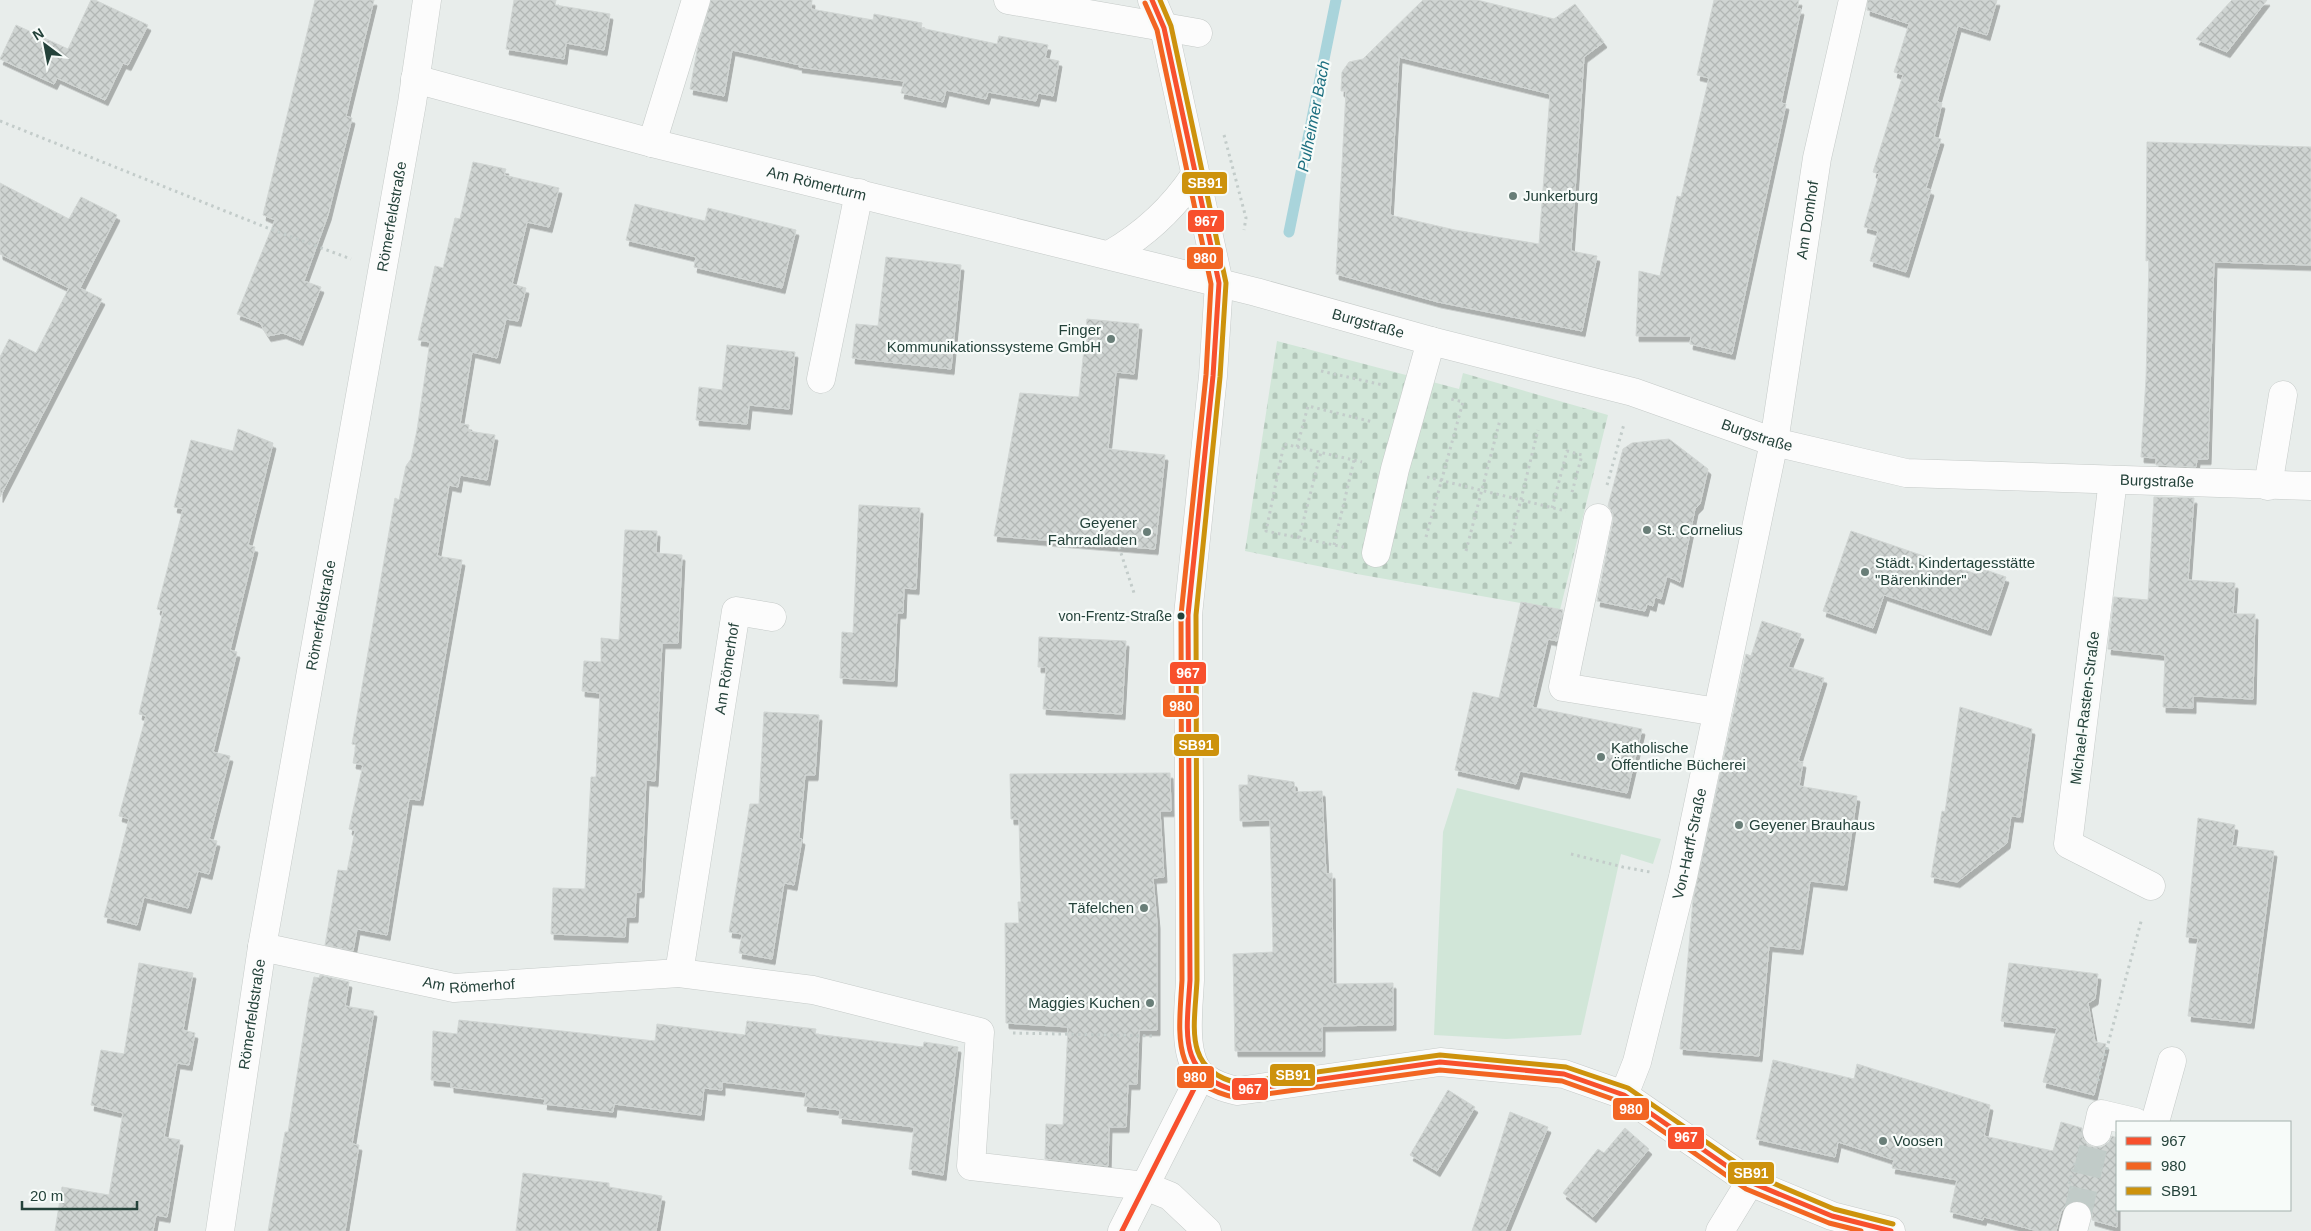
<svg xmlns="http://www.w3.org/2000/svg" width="2311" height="1231" font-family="Helvetica,sans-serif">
<defs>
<pattern id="cemetery-stones" width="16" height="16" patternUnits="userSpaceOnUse" patternTransform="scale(1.25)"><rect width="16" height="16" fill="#d1e6d8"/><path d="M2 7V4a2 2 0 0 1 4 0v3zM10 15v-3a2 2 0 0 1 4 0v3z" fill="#b3c6ba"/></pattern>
<pattern id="building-cross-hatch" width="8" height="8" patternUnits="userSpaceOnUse" patternTransform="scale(1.25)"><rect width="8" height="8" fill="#cfd4d2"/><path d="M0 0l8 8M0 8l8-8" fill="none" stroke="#b2b7b5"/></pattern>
<filter id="shadow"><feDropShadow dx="3" dy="5.5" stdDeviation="0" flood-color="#0004"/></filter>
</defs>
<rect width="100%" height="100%" fill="#e8edeb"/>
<path fill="#d1e6d8" d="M1457,788L1661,839L1653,864L1621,854L1581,1035L1506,1039L1434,1035L1443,832Z"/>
<path fill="url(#cemetery-stones)" d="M1277,341L1459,389L1463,373L1608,415L1560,610L1357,574L1245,551Z"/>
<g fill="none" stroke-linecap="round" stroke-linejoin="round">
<path stroke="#a9d4db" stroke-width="11" d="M1289,232L1336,0"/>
</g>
<g fill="url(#building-cross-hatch)" stroke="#d1d6d4" fill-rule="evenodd" filter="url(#shadow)">
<path d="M91,0H95L148,25L128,65L123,63L105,100L57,78L54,84L0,59L16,25L68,49Z"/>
<path d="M315,0H374L346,116L352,118L328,215L304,281L321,287L300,340L283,333L268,336L260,323L237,314L275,220L263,215Z"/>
<path d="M514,0H556L555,5L610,14L604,50L566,43L564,59L506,49Z"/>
<path d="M711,0H812L811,9L873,20L874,14L922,23L921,28L997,44L999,36L1048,45L1045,58L1059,61L1053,96L1038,93L1036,101L988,92L986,99L946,90L943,102L901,93L904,81L799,67L800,65L732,50L724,96L690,89L698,46Z"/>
<path d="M1423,0H1477L1554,19L1575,4L1604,42L1584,57L1571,251L1597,256L1582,331L1438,302L1336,274L1346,91H1341L1342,72L1349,62L1363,59ZM1399,57L1550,94L1539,244L1455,230L1390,215Z"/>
<path d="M1714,0H1799L1797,9H1801L1781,103L1786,104L1732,354L1690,344L1691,336H1636L1639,271L1660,276L1677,196L1681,197L1709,78L1697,75Z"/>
<path d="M1868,0H1997L1987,35L1958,26L1937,102L1942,103L1934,137L1941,139L1926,188L1931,190L1906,272L1870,261L1878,231L1864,227L1879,174L1873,172L1903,75L1894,72L1909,24L1867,10Z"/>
<path d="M2232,0H2267L2227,52L2196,39Z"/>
<path d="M2147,142L2311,147V265L2214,262L2208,459H2197L2196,467L2156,465V458L2141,457L2146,379L2149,260L2146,261Z"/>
<path d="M473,162L506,169L504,175L559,188L549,227L527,222L512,284L526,288L518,321L506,319L497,358L472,352L460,424L469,425L468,431L495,435L487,480L460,475L458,487L449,485L437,556L462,560L420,800L409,799L387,935L357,929L353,951L325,945L338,870L347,871L355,831L349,829L363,765L353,763L356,745L352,744L395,498L399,500L406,466L411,459L417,430L430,342L418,340L435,266L443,268L455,218L460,219Z"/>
<path d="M0,183L69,219L81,197L117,215L80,288L102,299L0,497V357L9,339L36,353L69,288L0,254Z"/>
<path d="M635,204L705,221L708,208L796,230L782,288L694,267L696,257L626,240Z"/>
<path d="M886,257L961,265L951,369L852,358L856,324L878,326Z"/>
<path d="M1087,319L1139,324L1134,374L1116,372L1108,449L1165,455L1155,549L994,536L1020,393L1079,397Z"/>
<path d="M727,345L795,352L789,409L749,405L747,424L696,420L699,387L722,390Z"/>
<path d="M238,429L273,443L248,545L255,547L230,650L237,652L213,752L230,756L209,839L217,841L209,874L198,871L188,908L144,897L137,925L104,917L129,819L119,816L146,716L139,714L163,611L157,609L183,509L174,507L191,440L233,451Z"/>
<path d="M1669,439L1708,469L1700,504L1695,509L1680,582L1667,576L1661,599L1655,597L1653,606L1647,604L1645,611L1597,601L1613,521V513L1608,506L1623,449L1632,443Z"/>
<path d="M2154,497L2194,498L2188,580L2235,583L2233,614H2255L2253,699L2193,696V708L2163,707L2165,655L2108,649L2114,597L2148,600Z"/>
<path d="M859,505L920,508L916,589L904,588L903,613H897L894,681L840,678L842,632L853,633Z"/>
<path d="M625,530L657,531L656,553L682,555L678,643H662L655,781L646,780L641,892H636L635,917H626L625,937L551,934L553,888L585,889L591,777H596L600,693L582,691L584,661L601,662V638L619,640Z"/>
<path d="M1851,531L1976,574L1980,568L2006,577L1988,630L1884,595L1873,628L1823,611Z"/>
<path d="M1521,602L1563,610L1557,641L1548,639L1532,707L1642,729L1627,793L1520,771L1516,784L1455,770L1473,692L1499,698Z"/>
<path d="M1762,621L1801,634L1788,667L1824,678L1798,761L1803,762L1799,786L1857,796L1844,885L1810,881L1800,949L1769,946L1759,1056L1680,1049L1693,900L1746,654L1751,656Z"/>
<path d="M1039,637L1126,641L1122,714L1043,709L1046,667H1038Z"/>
<path d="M1960,707L2032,729L2020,817L2011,816L2007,843L1957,882L1931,877L1942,811L1945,812Z"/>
<path d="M764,712L819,715L815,775H805L799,838L802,839L794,885L784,883L772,959L739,953L742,934L729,932L750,804H759Z"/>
<path d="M1170,773L1171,811H1160L1164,877L1153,878L1157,923V1030H1139L1137,1084H1128L1126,1127H1109L1108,1166L1045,1159L1046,1124L1063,1125L1068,1027L1006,1023L1005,923H1019L1018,902H1021L1019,819H1011L1010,774Z"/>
<path d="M1248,775L1294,782L1295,792L1322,791L1326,874L1332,873L1333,984L1393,983V1025L1322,1026V1051H1235L1233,954L1273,952L1270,820L1240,821L1239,785H1248Z"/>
<path d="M2198,818L2235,825L2232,846L2274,851L2251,1023L2188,1016L2198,938L2186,937Z"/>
<path d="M139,963L193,973L183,1030L195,1033L189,1065L177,1063L164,1137L180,1140L167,1217L156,1215L153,1231H55L62,1187L109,1195L123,1113L91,1105L101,1050L124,1054Z"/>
<path d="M2009,963L2098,974L2095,999L2088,1003L2095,1042L2106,1044L2094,1095L2043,1082L2057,1028L2001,1021Z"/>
<path d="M320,975L349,982L345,1006L374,1011L352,1144L359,1145L345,1231H268L285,1132H288L309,1000L314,977L319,978Z"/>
<path d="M459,1020L655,1041L657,1024L745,1035L747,1021L816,1029L815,1034L923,1047L924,1042L958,1047L943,1175L909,1169L914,1127L839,1118L840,1110L804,1106L806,1092L722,1082V1090L704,1088L701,1115L614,1104L613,1112L544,1104L545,1099L451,1087V1082L431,1080L433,1031L457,1034Z"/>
<path d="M1773,1060L1854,1079L1857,1064L1990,1105L1984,1136L2053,1151L2061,1122L2082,1128V1137L2087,1144L2093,1147H2102L2109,1142L2112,1136L2117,1138V1227L2092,1220V1212L2088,1205L2081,1201H2072L2066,1205L2061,1212L2056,1231H2038L1984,1217L1983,1220L1950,1212L1957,1180L1892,1168L1894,1160L1838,1142L1835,1157L1756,1139Z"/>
<path d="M1448,1090L1475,1107L1437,1171L1410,1155Z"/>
<path d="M1510,1112L1548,1127L1505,1231H1472Z"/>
<path d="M1625,1128L1649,1149L1593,1217L1563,1193L1598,1149L1604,1153Z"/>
<path d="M523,1173L609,1183V1187L662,1196L656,1231H516Z"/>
</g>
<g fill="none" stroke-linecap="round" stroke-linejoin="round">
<path stroke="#c1cbc8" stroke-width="28" stroke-dasharray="28 14" stroke-linecap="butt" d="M2077,1216L2097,1132"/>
<defs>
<g id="minor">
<path d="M1008,0L1198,33"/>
<path d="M1152,0L1164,28L1219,283L1213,376L1188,615L1190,980C1189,1006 1181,1059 1203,1076C1214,1085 1225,1088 1238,1091L1440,1062L1564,1074L1624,1095L1750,1182L1832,1216L1891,1231"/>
<path id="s1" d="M415,79L652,143L1256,292L1431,341L1633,392L1774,442L1906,473L2311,486"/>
<path d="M652,143L696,0"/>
<path d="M1109,255C1144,235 1172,210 1195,175"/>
<path d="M821,379L859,193"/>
<path d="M2113,480L2068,844L2151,886"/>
<path d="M2268,486L2283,395"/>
<path d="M1598,518L1563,687L1717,712"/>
<path d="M1376,553L1395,469L1431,341"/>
<path id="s2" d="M262,947L454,988L679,973L813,990L980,1032L971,1166L1145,1186L1170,1196L1207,1231"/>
<path id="s3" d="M679,973L736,611L772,617"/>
<path id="s4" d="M1624,1095L1637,1062L1683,877L1774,442L1817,158L1853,0"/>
<path d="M2155,1122L2172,1061"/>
<path d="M2097,1132L2101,1114L2135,1122"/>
<path id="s5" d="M220,1231L262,947L412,103L427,0"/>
<path d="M1122,1231L1201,1075"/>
<path d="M1720,1231L1750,1182"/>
<path d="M2073,1231L2077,1216"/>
</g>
</defs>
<use href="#minor" stroke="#c5cac8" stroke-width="29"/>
<g stroke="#c3ccca" stroke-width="3" stroke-dasharray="2.5 4" stroke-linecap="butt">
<path d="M0,121L265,227L351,259"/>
<path d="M1224,135L1246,218L1244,230"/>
<path d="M1321,371L1383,385"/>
<path d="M1297,447L1308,406L1373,422"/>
<path d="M1427,477L1566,511"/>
<path d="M1607,485L1624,424"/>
<path d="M1552,508L1567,451L1582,455L1571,496"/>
<path d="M1426,537L1463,402L1451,399"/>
<path d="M1299,538L1321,452"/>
<path d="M1510,544L1538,430"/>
<path d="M1334,545L1354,460"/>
<path d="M1119,547L1134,593"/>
<path d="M1344,547L1266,531L1284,444L1362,462"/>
<path d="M1466,551L1500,420"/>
<path d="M1571,854L1623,867L1650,872"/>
<path d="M1013,1033L1154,1036"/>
<path d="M2098,1081L2142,918"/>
<path d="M2069,1184L2076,1159"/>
</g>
<use href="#minor" stroke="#fcfcfc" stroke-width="28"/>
<defs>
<g id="bus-1">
<path d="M1152,0L1164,28L1219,283L1213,376L1188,615L1190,980C1187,1031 1176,1076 1238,1091L1440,1062L1564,1074L1624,1095L1750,1182L1832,1216L1891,1231"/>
<path d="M1122,1231L1201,1075"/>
</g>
<path id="bus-2" d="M1145,3L1157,30L1211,284L1206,375L1181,615L1182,980C1179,1035 1169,1085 1238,1098L1440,1070L1562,1081L1621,1102L1746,1189L1829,1223L1861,1231"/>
<path id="bus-3" d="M1160,0L1171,26L1226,283L1220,377L1196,615L1197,980C1195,1025 1182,1070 1238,1083L1440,1055L1566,1067L1628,1088L1754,1175L1834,1209L1893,1224"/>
</defs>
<use href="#bus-1" stroke="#f7fbf9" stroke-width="9"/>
<use href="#bus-2" stroke="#f7fbf9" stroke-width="9"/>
<use href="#bus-3" stroke="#f7fbf9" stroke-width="9"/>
<use href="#bus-1" stroke="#f8502d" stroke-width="5"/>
<use href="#bus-2" stroke="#f26522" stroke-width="5"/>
<use href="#bus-3" stroke="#cd920c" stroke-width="5"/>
</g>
<g fill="#697e78" stroke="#f7fbf9" stroke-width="2">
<circle cx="1513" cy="196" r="5"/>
<circle cx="1111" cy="339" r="5"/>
<circle cx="1647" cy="530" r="5"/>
<circle cx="1147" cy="532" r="5"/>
<circle cx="1865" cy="572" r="5"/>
<circle cx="1601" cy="757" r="5"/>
<circle cx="1739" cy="825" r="5"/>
<circle cx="1144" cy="908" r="5"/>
<circle cx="1150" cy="1003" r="5"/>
<circle cx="1883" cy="1141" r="5"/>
</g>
<circle fill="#24423a" stroke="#f7fbf9" stroke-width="2" cx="1181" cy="616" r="4.5"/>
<g text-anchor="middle" stroke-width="4.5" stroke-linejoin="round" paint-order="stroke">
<g font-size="14" fill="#24423a" stroke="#f7fbf9" text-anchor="end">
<text x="1172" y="621">von-Frentz-Straße</text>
</g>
<g font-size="15" fill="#24423a" stroke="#f7fbf9">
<text dy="5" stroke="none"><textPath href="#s1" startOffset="415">Am Römerturm</textPath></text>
<text dy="5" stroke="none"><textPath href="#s5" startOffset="1029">Römerfeldstraße</textPath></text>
<text dy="5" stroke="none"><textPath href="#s4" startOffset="895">Am Domhof</textPath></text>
<text dy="5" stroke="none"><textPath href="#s1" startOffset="984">Burgstraße</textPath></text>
<text dy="5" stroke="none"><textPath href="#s1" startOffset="1389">Burgstraße</textPath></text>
<text dy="5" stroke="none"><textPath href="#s1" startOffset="1794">Burgstraße</textPath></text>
<text dy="5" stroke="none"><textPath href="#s5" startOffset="624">Römerfeldstraße</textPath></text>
<text dy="5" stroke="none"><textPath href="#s3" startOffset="308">Am Römerhof</textPath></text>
<text transform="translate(2085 708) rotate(-83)" y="5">Michael-Rasten-Straße</text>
<text dy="5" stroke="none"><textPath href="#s4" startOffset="260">Von-Harff-Straße</textPath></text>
<text dy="5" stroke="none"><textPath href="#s2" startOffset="211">Am Römerhof</textPath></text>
<text dy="5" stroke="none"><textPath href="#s5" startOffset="219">Römerfeldstraße</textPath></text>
</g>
<g font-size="15" fill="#24423a" stroke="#f7fbf9" text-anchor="start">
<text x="1523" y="201">Junkerburg</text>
<text x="1101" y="335" text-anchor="end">Finger<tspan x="1101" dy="17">Kommunikationssysteme GmbH</tspan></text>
<text x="1137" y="528" text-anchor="end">Geyener<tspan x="1137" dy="17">Fahrradladen</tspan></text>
<text x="1657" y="535">St. Cornelius</text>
<text x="1875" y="568">Städt. Kindertagesstätte<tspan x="1875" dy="17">"Bärenkinder"</tspan></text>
<text x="1611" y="753">Katholische<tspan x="1611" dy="17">Öffentliche Bücherei</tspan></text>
<text x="1749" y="830">Geyener Brauhaus</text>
<text x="1134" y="913" text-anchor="end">Täfelchen</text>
<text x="1140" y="1008" text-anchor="end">Maggies Kuchen</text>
<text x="1893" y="1146">Voosen</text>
</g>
<g font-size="16" font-style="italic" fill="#1c6f80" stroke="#f7fbf9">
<text transform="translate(1313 116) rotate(-79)" y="6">Pulheimer Bach</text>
</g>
</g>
<g stroke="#f7fbf9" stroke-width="2">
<rect x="1181" y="171" width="47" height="24" rx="5" fill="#cd920c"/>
<rect x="1187" y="209" width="38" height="24" rx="5" fill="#f8502d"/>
<rect x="1186" y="246" width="38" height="24" rx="5" fill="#f26522"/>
<rect x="1169" y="661" width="38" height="24" rx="5" fill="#f8502d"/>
<rect x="1162" y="694" width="38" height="24" rx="5" fill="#f26522"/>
<rect x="1173" y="733" width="47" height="24" rx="5" fill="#cd920c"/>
<rect x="1269" y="1063" width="47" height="24" rx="5" fill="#cd920c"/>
<rect x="1176" y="1065" width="39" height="24" rx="5" fill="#f26522"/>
<rect x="1231" y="1077" width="38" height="24" rx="5" fill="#f8502d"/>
<rect x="1612" y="1097" width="38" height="24" rx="5" fill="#f26522"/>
<rect x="1667" y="1126" width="38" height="24" rx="5" fill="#f8502d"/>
<rect x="1727" y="1161" width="48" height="24" rx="5" fill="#cd920c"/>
</g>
<g font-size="14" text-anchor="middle" font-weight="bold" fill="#fff">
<text x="1205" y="188">SB91</text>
<text x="1206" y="226">967</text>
<text x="1205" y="263">980</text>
<text x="1188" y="678">967</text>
<text x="1181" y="711">980</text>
<text x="1196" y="750">SB91</text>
<text x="1293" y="1080">SB91</text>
<text x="1195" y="1082">980</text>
<text x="1250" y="1094">967</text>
<text x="1631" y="1114">980</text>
<text x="1686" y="1142">967</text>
<text x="1751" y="1178">SB91</text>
</g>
<rect x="2116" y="1121" width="175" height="90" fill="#f7fbf9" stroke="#a3b1ad"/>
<rect x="2126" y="1137" width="25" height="8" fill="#f8502d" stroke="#a3b1ad"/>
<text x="2161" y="1146" font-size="15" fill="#24423a">967</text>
<rect x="2126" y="1162" width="25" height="8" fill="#f26522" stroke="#a3b1ad"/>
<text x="2161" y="1171" font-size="15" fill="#24423a">980</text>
<rect x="2126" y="1187" width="25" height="8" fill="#cd920c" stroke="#a3b1ad"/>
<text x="2161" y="1196" font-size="15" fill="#24423a">SB91</text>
<g transform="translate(45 45) rotate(328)" stroke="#f7fbf9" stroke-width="4" paint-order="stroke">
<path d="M0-4L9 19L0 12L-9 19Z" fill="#24423a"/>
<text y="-8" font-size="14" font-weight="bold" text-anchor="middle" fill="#24423a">N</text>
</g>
<path d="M22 1201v8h115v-8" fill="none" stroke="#24423a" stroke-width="2.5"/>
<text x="30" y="1201" font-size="15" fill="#24423a" stroke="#f7fbf9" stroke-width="4" paint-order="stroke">20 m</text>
</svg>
